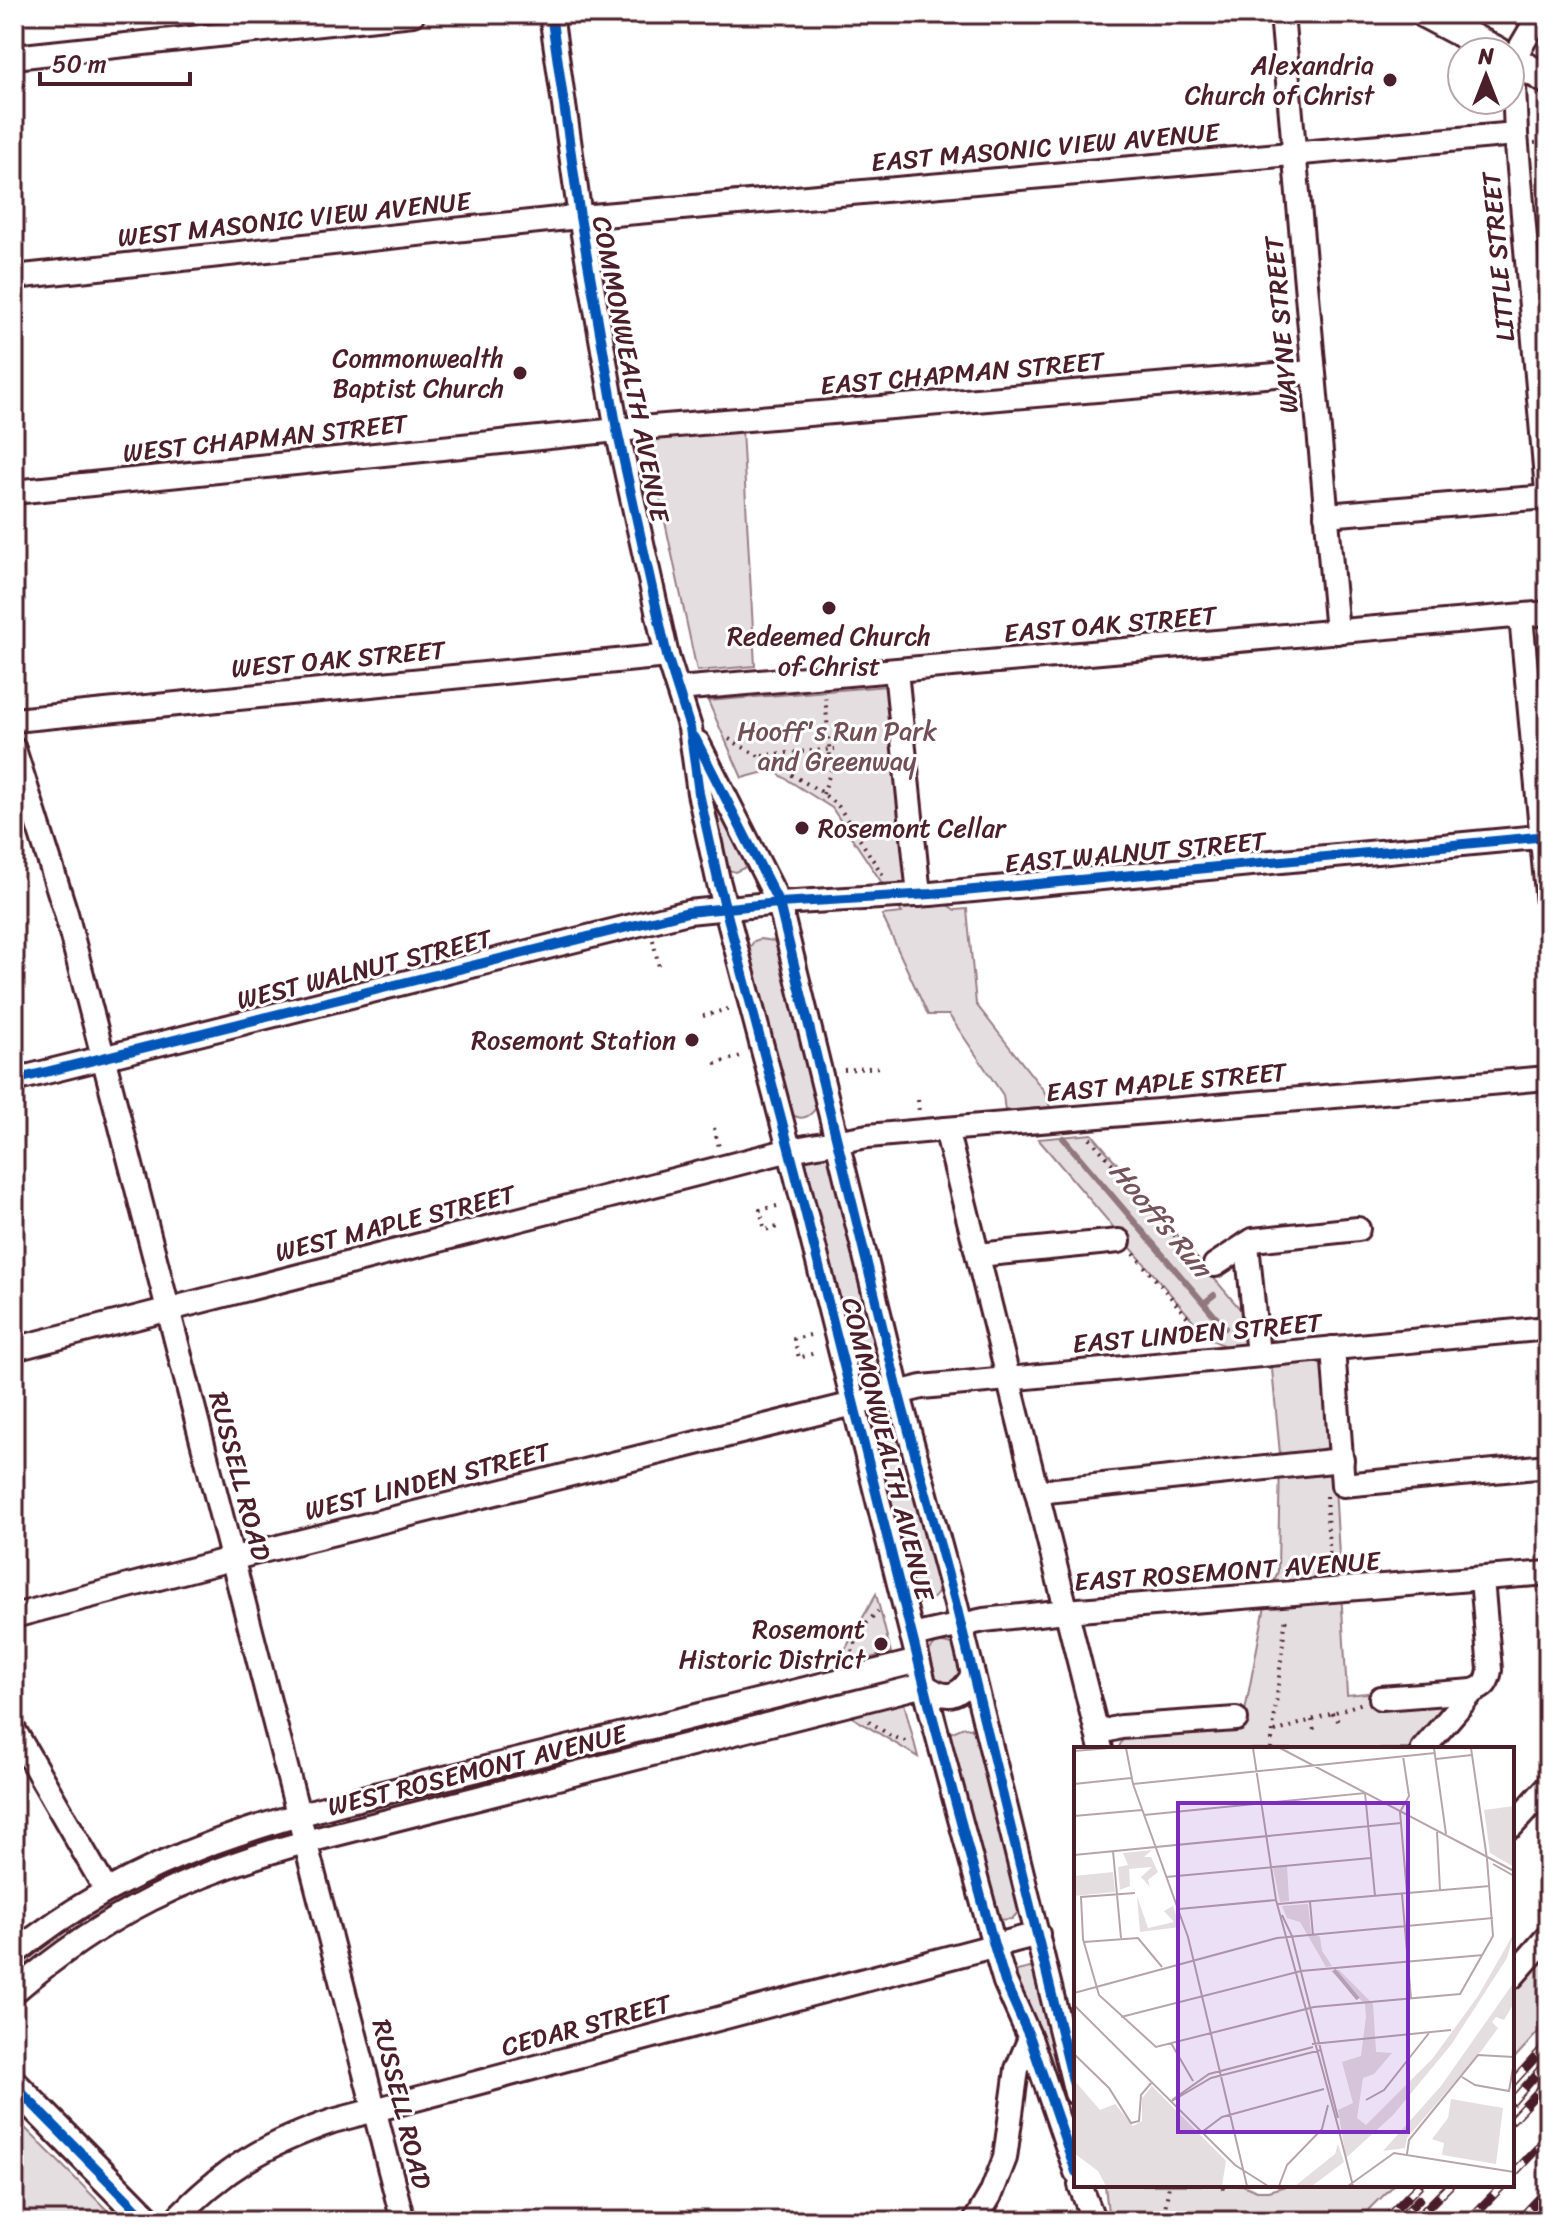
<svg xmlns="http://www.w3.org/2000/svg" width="1562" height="2235" font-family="Sriracha,sans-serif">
<rect width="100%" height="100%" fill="#fff"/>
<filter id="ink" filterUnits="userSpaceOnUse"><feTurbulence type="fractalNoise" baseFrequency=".0125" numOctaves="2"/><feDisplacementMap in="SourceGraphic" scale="16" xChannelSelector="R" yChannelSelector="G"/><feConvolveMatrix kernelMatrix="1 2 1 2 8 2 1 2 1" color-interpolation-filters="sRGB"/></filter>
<g filter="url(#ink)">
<g fill="#e5dee0" stroke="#987e86" stroke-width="2">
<path d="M742,430L755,666L697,671L647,438Z"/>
<path d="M887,686L905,876L955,910L967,909L976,1004L1044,1091L1050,1107L1005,1111L1003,1095L949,1015H928L882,915L902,913L832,808L772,770L742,778L708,701Z"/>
<path d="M725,814L748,860L744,868L735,872L726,869L715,818Z"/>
<path d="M760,939L774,941L778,946L817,1106C810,1118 800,1122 789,1112L747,952L754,941Z"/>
<path d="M1092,1134L1262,1335L1328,1364L1347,1695L1377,1692L1457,1698L1413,1749H1118L1125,1735L1243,1722L1264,1611L1278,1571L1280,1454L1272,1369L1208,1338L1038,1139Z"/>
<path d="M830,1155L882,1361L870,1369H856L802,1160Z"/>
<path d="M883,1418L896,1421L940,1588C936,1599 930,1602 918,1601L913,1596L869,1430L877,1420Z"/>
<path d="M876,1594L891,1653L836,1666Z"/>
<path d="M937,1642L953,1645L958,1653L962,1677L951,1687L931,1680L927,1653Z"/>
<path d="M899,1674L900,1681L334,1824L332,1819L334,1816Z"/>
<path d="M903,1699L918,1757L847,1714Z"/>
<path d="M964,1727L971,1728L977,1733L1021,1909L1012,1919L997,1920L947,1740L950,1733Z"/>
<path d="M276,1831L279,1839L14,1979V1963L38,1943L147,1876Z"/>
<path d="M1548,1946V2021L1512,2061V1985Z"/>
<path d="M1030,1968L1037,1971L1049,2012L1068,2103L1065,2104L1016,1980L1017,1971Z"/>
<path d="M14,2117L118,2221H14Z"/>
<path d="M1105,2185H1243L1257,2191H1268L1289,2185H1394L1358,2221H1109Z"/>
</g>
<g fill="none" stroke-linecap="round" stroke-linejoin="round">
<g stroke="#91787e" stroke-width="6">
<path d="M1063,1138L1225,1328"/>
<path d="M1204,1303L1214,1295"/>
</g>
<defs>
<g id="minor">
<path d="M551,14L580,217L617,430L667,656L690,728L699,793L718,880L796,1175L932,1715L994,1945L1005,1982L1030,2038L1076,2172"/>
<path d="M1282,14L1337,632"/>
<path d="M1540,14L1513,60L1516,134L1548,502"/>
<path d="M14,57L413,14"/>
<path d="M14,277L558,219L1516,134"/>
<path d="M14,492L617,430L1312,372"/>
<path d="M1326,515L1548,497"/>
<path d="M1521,616L1548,904"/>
<path d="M896,671L919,895"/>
<path d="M678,689L1548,613"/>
<path d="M14,720L667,656"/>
<path d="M698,743L779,903L898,1391L955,1601L1076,2093"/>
<path d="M14,749L66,913L403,2221"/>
<path d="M14,1080L688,912L779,903L931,894L1548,836"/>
<path d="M946,1129L1101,1749"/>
<path d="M1247,1244L1258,1355"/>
<path d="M978,1255L1119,1241"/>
<path d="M1215,1265L1253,1240L1358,1229"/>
<path d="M1333,1348L1343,1485L1548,1466"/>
<path d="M14,1349L790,1150L868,1136L946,1129L1548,1078"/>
<path d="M1037,1492L1342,1460"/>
<path d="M14,1616L254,1553L922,1387L1548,1328"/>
<path d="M912,1636L984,1620L1066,1611L1548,1573"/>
<path d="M1381,1698L1473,1691C1485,1687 1488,1682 1490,1670L1482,1579"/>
<path d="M14,1730L106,1890"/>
<path d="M1097,1733L1121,1727L1236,1719"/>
<path d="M1423,1749L1473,1691"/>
<path d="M1512,1826L1548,1786"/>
<path d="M14,1954C157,1835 331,1807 506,1763C644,1729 781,1694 918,1661"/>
<path d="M1512,1977L1548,1936"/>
<path d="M14,1992C104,1914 191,1873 305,1842L924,1685C946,1701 959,1698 973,1675"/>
<path d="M1080,2185L1094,2221"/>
<path d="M174,2221C223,2169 266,2144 333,2121L1038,1934"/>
<path d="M975,2221L991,2194L1005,2158L1017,2069L1030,2038"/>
</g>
<g id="major">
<path d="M1426,14L1498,52"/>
<path d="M1510,58L1548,80"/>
<path d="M14,2085L148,2221"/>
</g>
</defs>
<use href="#minor" stroke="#4a1f2b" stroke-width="28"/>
<use href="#major" stroke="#4a1f2b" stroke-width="34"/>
<g stroke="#4a1f2b" stroke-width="4" stroke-dasharray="2 6" stroke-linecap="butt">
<path d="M1534,143L1548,142"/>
<path d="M729,739L820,791L839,807L884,877"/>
<path d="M762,755L835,749"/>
<path d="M823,794L831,770L825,694"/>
<path d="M653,940L659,967"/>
<path d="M703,1016L728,1009"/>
<path d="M715,1064L741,1056"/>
<path d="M844,1070L880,1067"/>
<path d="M918,1100L919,1113"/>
<path d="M714,1128L719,1147"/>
<path d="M1090,1138L1197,1261"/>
<path d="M777,1206L760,1210L765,1230L782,1226"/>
<path d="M1134,1254L1206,1339"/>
<path d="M810,1335L794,1339L799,1358L815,1353"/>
<path d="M1326,1496L1330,1569"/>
<path d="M849,1659L861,1629L878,1611"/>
<path d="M1332,1713L1340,1723"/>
<path d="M1312,1720L1315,1735"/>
<path d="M869,1721L889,1735L911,1743"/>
<path d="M1275,1732L1363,1703"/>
<path d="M1271,1749L1286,1615"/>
<path d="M1223,2189V2185"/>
<path d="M1163,2221L1169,2185"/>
</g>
<use href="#minor" stroke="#fff" stroke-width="22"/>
<use href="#major" stroke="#fff" stroke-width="28"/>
<defs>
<g id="rail">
<path d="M1512,2083L1548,2043"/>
<path d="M1512,2102L1548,2061"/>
<path d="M1512,2120L1548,2081"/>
<path d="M1512,2175L1548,2137"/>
<path d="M1384,2221L1419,2185"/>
<path d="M1398,2221L1419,2199"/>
<path d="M1414,2221L1450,2185"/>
<path d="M1468,2221L1503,2185"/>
<path d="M1518,2221L1548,2189"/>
</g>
</defs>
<use href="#rail" stroke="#4a1f2b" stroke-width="9"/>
<use href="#rail" stroke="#fff" stroke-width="6" stroke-dasharray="18" stroke-linecap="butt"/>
<defs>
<g id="cycleway">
<path d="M551,14L580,217L617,430L667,656L690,728L699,793L718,880L796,1175L932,1715L994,1945L1005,1982L1030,2038L1076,2172"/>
<path d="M695,738L779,903L898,1391L955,1601L1076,2093"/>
<path d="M14,1080L688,912L779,903L931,894L1548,836"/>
<path d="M14,2085L148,2221"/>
</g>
</defs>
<use href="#cycleway" stroke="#fff" stroke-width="15"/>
<use href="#cycleway" stroke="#0057b8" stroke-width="10"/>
</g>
</g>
<g fill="#4a1f2b" stroke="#fff" stroke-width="3">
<circle cx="1390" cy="80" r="8"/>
<circle cx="520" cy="373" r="8"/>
<circle cx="829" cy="608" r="8"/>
<circle cx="802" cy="828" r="8"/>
<circle cx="692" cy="1040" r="8"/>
<circle cx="881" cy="1644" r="8"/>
</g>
<g text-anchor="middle" stroke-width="6" stroke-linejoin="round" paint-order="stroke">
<g font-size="26" fill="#4a1f2b" stroke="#fff" text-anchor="end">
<text x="1374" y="74">Alexandria<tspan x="1374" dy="30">Church of Christ</tspan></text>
<text x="504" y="367">Commonwealth<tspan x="504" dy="30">Baptist Church</tspan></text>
<text x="829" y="645" text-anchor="middle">Redeemed Church<tspan x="829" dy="30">of Christ</tspan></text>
<text x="818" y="837" text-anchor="start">Rosemont Cellar</text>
<text x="676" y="1049">Rosemont Station</text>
<text x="865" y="1638">Rosemont<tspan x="865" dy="30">Historic District</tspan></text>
</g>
<g font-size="26" fill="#4a1f2b" stroke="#fff">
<text transform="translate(1045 147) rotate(-5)" y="9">EAST MASONIC VIEW AVENUE</text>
<text transform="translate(294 219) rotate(-6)" y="9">WEST MASONIC VIEW AVENUE</text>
<text transform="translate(1498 257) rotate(-95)" y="9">LITTLE STREET</text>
<text transform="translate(1281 325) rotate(-95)" y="9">WAYNE STREET</text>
<text transform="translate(631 369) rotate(79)" y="9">COMMONWEALTH AVENUE</text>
<text transform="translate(962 373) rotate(-5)" y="9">EAST CHAPMAN STREET</text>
<text transform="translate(265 438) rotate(-6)" y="9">WEST CHAPMAN STREET</text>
<text transform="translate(1110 624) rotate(-5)" y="9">EAST OAK STREET</text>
<text transform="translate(338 659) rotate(-5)" y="9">WEST OAK STREET</text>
<text transform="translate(1135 852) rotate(-5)" y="9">EAST WALNUT STREET</text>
<text transform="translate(364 969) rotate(-14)" y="9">WEST WALNUT STREET</text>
<text transform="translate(1166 1082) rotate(-5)" y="9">EAST MAPLE STREET</text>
<text transform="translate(395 1223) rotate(-14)" y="9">WEST MAPLE STREET</text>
<text transform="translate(1197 1333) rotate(-5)" y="9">EAST LINDEN STREET</text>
<text transform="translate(888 1449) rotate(76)" y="9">COMMONWEALTH AVENUE</text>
<text transform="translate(240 1476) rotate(75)" y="9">RUSSELL ROAD</text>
<text transform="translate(427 1481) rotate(-14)" y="9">WEST LINDEN STREET</text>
<text transform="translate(1227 1571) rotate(-4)" y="9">EAST ROSEMONT AVENUE</text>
<text transform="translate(477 1770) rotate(-14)" y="9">WEST ROSEMONT AVENUE</text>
<text transform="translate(586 2025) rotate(-15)" y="9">CEDAR STREET</text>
<text transform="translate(402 2104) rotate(76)" y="9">RUSSELL ROAD</text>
</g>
<g font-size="26" fill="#714f58" stroke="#fff">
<text x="837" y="740">Hooff's Run Park<tspan x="837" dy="30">and Greenway</tspan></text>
</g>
<g font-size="28" font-style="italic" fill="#74535c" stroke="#fff">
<text transform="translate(1161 1219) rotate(50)" y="10">Hooffs Run</text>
</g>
</g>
<g transform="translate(1074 1747)">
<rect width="440" height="440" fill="#fff"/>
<path d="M440,59V120L416,106L410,63ZM78,103L70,110H77L84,125L74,133L76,140L67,130L78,120L55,122L56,139L46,143L44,120L54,118L49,106ZM213,119L215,154L206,155L199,121ZM39,125L41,145L0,149V129ZM63,149L74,181L100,175L90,164L99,159L106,180L66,185ZM234,157L237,185L246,190L248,204L258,219L252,220L226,175L213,171L208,159ZM440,186L433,211L377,298L319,368L272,411L264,363L279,356L268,315L287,309L292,270L291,257L257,224L265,223L299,257L302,305L318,306L300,327L289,331L283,371L292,378L359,311L404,249ZM440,235V256L430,273L422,270L418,275L424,281L408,303L333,391L331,401L309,404L367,339ZM0,333L26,363L41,357L59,379L68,374V351L78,339L152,414L148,439H32L24,424L0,406ZM377,352L429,361L422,417L368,408L370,396L358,392L374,371ZM264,397L270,415L238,439H221L261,407Z" fill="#e5dee0"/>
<path fill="none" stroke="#c1b3b6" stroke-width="4" d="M260,223L284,252"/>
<path fill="none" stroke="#b7a5aa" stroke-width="2" d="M52,1L59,37L114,190L173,439M179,1L202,153L265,383M206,1L440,124M360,1L372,87M397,1L413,112M0,4L36,1M329,9L335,49L326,65L333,146M362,12L398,8M0,37L57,31M59,37L361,6M70,68L291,46L301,149M0,69L68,63M363,85L366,143M39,104L47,191M0,108L327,76M419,117L440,129M92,130L297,111M61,146L7,150L9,192L25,248L82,300L240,260L386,247L419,189L413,112M328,147L337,251M236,155L239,188M204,157L416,139M105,162L202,153M208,168L218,189L264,371M10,195L64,191L88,220M0,246L203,191L419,171M0,258L161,418L194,439M47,270L227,224L409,208M97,296L119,334M238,297L377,283M0,307L35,341L57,376L65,374L67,348L78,335M388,330L401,338L435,344L440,315M98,353L135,327L239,300M292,353L310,343L355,286M98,354L137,331L247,303M265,384L279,439M128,385L148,370L250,342M333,407L335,393L404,308L440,310M205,439L213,418L248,382L254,358M274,439L320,406L440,425"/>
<path fill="#7b2cbf" fill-opacity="0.15" stroke="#7b2cbf" stroke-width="4" d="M104,56H334V385H104Z"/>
<rect width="440" height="440" fill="none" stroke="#4a1f2b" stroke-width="4"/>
</g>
<rect width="1562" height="2235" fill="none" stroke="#fff" stroke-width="48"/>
<rect x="24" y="24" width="1514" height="2187" fill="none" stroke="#4a1f2b" stroke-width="3" filter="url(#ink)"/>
<g transform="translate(1486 76)"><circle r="38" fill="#ffffff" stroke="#b7a5aa" stroke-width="2"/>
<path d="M0-6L14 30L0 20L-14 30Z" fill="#4a1f2b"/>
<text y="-12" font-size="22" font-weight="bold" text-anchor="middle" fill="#4a1f2b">N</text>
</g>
<path d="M40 72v12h150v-12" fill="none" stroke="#4a1f2b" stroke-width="4"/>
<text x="52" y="72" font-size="24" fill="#4a1f2b" stroke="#ffffff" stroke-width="6" paint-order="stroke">50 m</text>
</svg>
